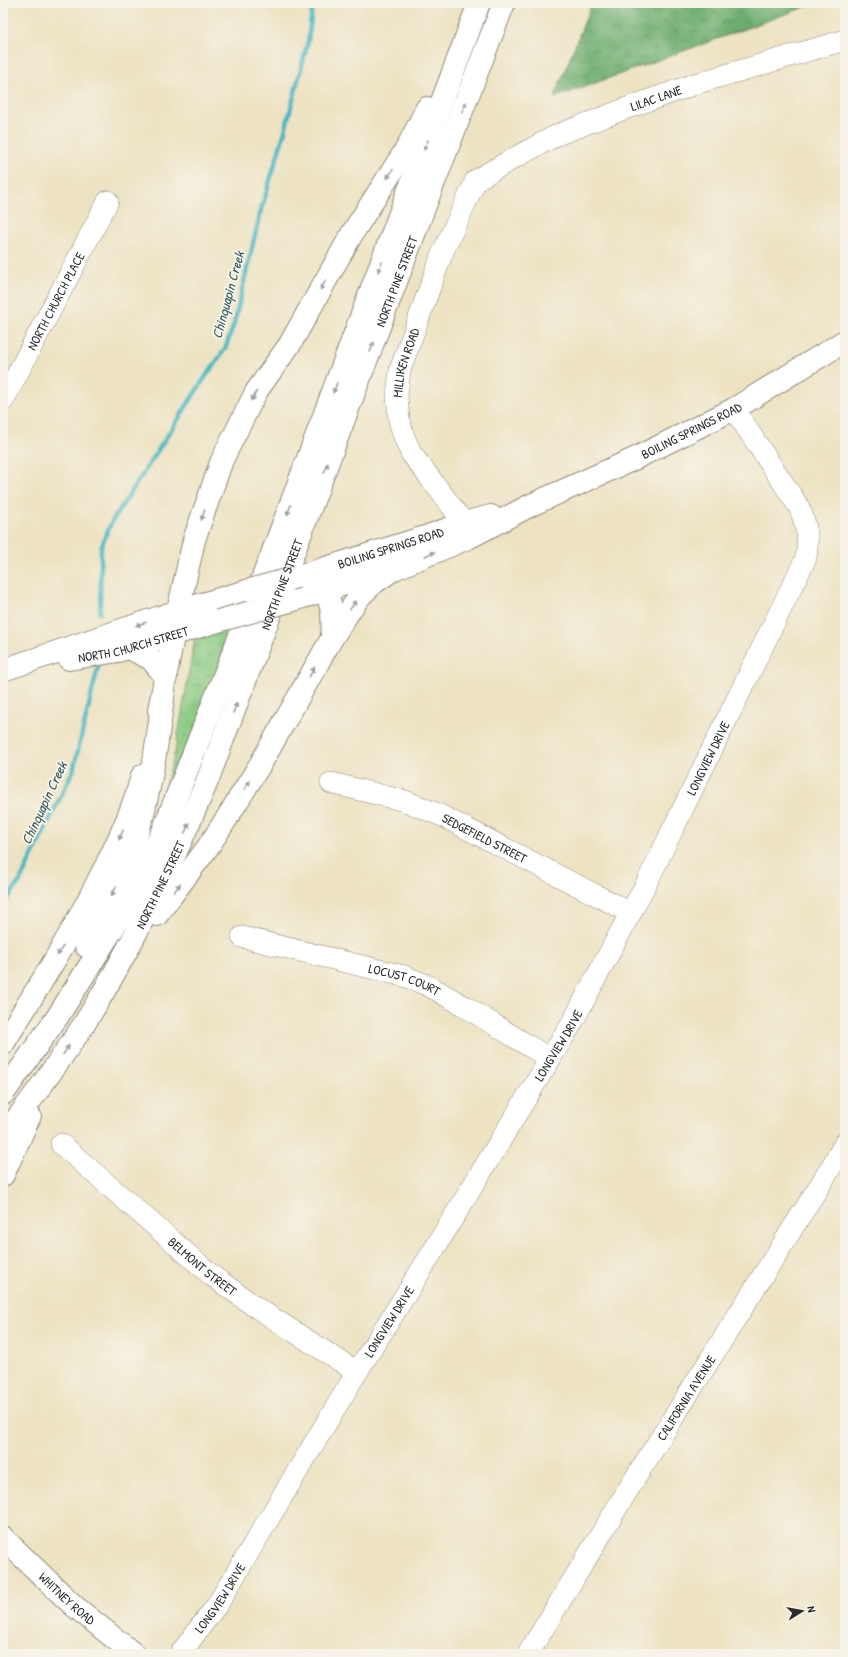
<svg xmlns="http://www.w3.org/2000/svg" width="848" height="1657" font-family="'Patrick Hand',sans-serif">
<defs>
<pattern id="grass-tufts" width="24" height="20" patternUnits="userSpaceOnUse"><rect width="24" height="20" fill="#87c981"/><path d="M3 7l-1-3M5 7V3M7 7l1-3M15 17l-1-3M17 17v-4M19 17l1-3" fill="none" stroke="#6fa36a"/></pattern>
<pattern id="forest-crowns" width="20" height="18" patternUnits="userSpaceOnUse"><rect width="20" height="18" fill="#6dad6f"/><path d="M2 6a3 3 0 1 1 6 0M12 15a3 3 0 1 1 6 0" fill="none" stroke="#5a8d5b"/></pattern>
</defs>
<rect width="100%" height="100%" fill="#f7f3e8"/>
<filter id="ink" filterUnits="userSpaceOnUse"><feTurbulence type="fractalNoise" baseFrequency=".025" numOctaves="2"/><feDisplacementMap in="SourceGraphic" scale="8" xChannelSelector="R" yChannelSelector="G"/><feConvolveMatrix kernelMatrix="1 2 1 2 8 2 1 2 1" color-interpolation-filters="sRGB"/></filter>
<filter id="wash" filterUnits="userSpaceOnUse"><feTurbulence type="fractalNoise" baseFrequency=".012" numOctaves="4" result="noise"/><feDisplacementMap in="SourceGraphic" scale="16" xChannelSelector="R" yChannelSelector="G"/><feGaussianBlur stdDeviation="0.9" result="paint"/><feColorMatrix in="noise" values="0 0 0 0 0 0 0 0 0 0 0 0 0 0 0 0 0 1.4 0 .05"/><feComposite in="paint" operator="in"/></filter>
<g filter="url(#wash)">
<rect width="100%" height="100%" fill="#ede3c3"/>
<path fill="url(#grass-tufts)" stroke="#597a56" d="M243,622L143,863L175,752L195,637Z"/>
<path fill="url(#forest-crowns)" stroke="#4c6c4d" d="M592,3H821L808,6L554,98Z"/>
<g fill="none" stroke-linecap="round" stroke-linejoin="round">
<g stroke="#49b7c3" stroke-width="4.5">
<path d="M100,613L101,547L111,523L204,379L225,349L234,324L261,210L285,131L308,41L313,3"/>
<path d="M3,905L20,881L73,771L100,659"/>
</g>
</g>
</g>
<g filter="url(#ink)">
<g fill="none" stroke-linecap="round" stroke-linejoin="round">
<defs>
<g id="minor">
<path id="s1" d="M3,401L108,201"/>
<path id="s2" d="M468,538L464,523L411,453L404,437L399,420L397,395L400,370L442,254L476,180L516,157L557,135L627,108L698,83L845,40"/>
<path id="s3" d="M331,783L405,801L440,815L631,913"/>
<path id="s4" d="M242,937L404,976L429,986L464,1006L550,1059"/>
<path id="s5" d="M61,1144L210,1274L254,1306L357,1372"/>
<path id="s6" d="M180,1654L217,1605L357,1372L433,1251L572,1023L647,882L806,558C809,537 807,526 799,507L734,409"/>
<path id="s7" d="M528,1654L629,1488L830,1169L845,1143"/>
</g>
<g id="major">
<path id="s8" d="M297,577L425,537L464,523L491,516"/>
<path id="s9" d="M290,601L394,569L468,538L531,505L634,459L734,409L845,341"/>
<path d="M129,648L151,659L166,677"/>
<path id="s10" d="M69,659L118,651L218,621"/>
<path d="M3,670L178,611L250,590"/>
<path d="M159,710L178,611"/>
<path d="M3,1044C36,991 69,939 97,883C115,849 132,814 142,776"/>
<path id="s11" d="M3,1538L73,1605L134,1654"/>
</g>
<g id="highway">
<path d="M303,575C332,586 334,610 332,638"/>
<path d="M178,611L194,540L222,460L256,392L290,344L353,232L407,148L427,108"/>
<path d="M157,915L208,847L227,818L261,763L332,638L350,610L361,595L375,582L394,569"/>
<path d="M86,946C99,921 114,896 125,870C148,813 156,752 164,691"/>
<path d="M3,1094L58,1016L129,903L163,831L272,554L479,3"/>
<path id="s12" d="M3,1137C32,1099 60,1061 86,1021C133,946 171,866 206,784L424,208L504,3"/>
<path d="M3,1175L30,1116"/>
</g>
</defs>
<use href="#minor" stroke="#8c8777" stroke-width="22"/>
<use href="#major" stroke="#8c8777" stroke-width="24"/>
<use href="#highway" stroke="#8c8777" stroke-width="24"/>
<use href="#minor" stroke="#fff" stroke-width="21"/>
<use href="#major" stroke="#fff" stroke-width="22"/>
<use href="#highway" stroke="#fff" stroke-width="22"/>
<defs>
<g id="major-bridge">
<path d="M250,590L297,577"/>
<path d="M218,621L290,601"/>
</g>
</defs>
<use href="#major-bridge" stroke="#8c8777" stroke-width="24" stroke-linecap="butt"/>
<use href="#major-bridge" stroke="#fff" stroke-width="22"/>
</g>
<defs><path id="oneway-solid" d="M-6-.8H1V-3.2L6.5 0L1 3.2V.8H-6Z"/></defs>
<g fill="#a0a0a0">
<use href="#oneway-solid" transform="translate(464 107) rotate(-68)"/>
<use href="#oneway-solid" transform="translate(426 145) rotate(111)"/>
<use href="#oneway-solid" transform="translate(390 174) rotate(123)"/>
<use href="#oneway-solid" transform="translate(380 267) rotate(111)"/>
<use href="#oneway-solid" transform="translate(323 285) rotate(119)"/>
<use href="#oneway-solid" transform="translate(372 347) rotate(-69)"/>
<use href="#oneway-solid" transform="translate(335 388) rotate(111)"/>
<use href="#oneway-solid" transform="translate(254 396) rotate(118)"/>
<use href="#oneway-solid" transform="translate(326 468) rotate(-69)"/>
<use href="#oneway-solid" transform="translate(289 510) rotate(111)"/>
<use href="#oneway-solid" transform="translate(203 515) rotate(109)"/>
<use href="#oneway-solid" transform="translate(430 554) rotate(-23)"/>
<use href="#oneway-solid" transform="translate(353 605) rotate(-54)"/>
<use href="#oneway-solid" transform="translate(141 624) rotate(161)"/>
<use href="#oneway-solid" transform="translate(312 672) rotate(-61)"/>
<use href="#oneway-solid" transform="translate(235 708) rotate(-69)"/>
<use href="#oneway-solid" transform="translate(247 785) rotate(-58)"/>
<use href="#oneway-solid" transform="translate(187 828) rotate(-67)"/>
<use href="#oneway-solid" transform="translate(121 835) rotate(114)"/>
<use href="#oneway-solid" transform="translate(177 888) rotate(-53)"/>
<use href="#oneway-solid" transform="translate(114 891) rotate(117)"/>
<use href="#oneway-solid" transform="translate(60 951) rotate(121)"/>
<use href="#oneway-solid" transform="translate(66 1050) rotate(-56)"/>
</g>
</g>
<g text-anchor="middle" stroke-width="4" stroke-linejoin="round" paint-order="stroke">
<g font-size="13" fill="#2b2b2b" stroke="#f7f3e8">
<text dy="5" stroke="none"><textPath href="#s2" startOffset="592">LILAC LANE</textPath></text>
<text dy="5" stroke="none"><textPath href="#s12" startOffset="946">NORTH PINE STREET</textPath></text>
<text dy="5" stroke="none"><textPath href="#s1" startOffset="113">NORTH CHURCH PLACE</textPath></text>
<text dy="5" stroke="none"><textPath href="#s2" startOffset="197">MILLIKEN ROAD</textPath></text>
<text dy="5" stroke="none"><textPath href="#s9" startOffset="437">BOILING SPRINGS ROAD</textPath></text>
<text dy="5" stroke="none"><textPath href="#s8" startOffset="98">BOILING SPRINGS ROAD</textPath></text>
<text dy="5" stroke="none"><textPath href="#s12" startOffset="622">NORTH PINE STREET</textPath></text>
<text dy="5" stroke="none"><textPath href="#s10" startOffset="66">NORTH CHURCH STREET</textPath></text>
<text dy="5" stroke="none"><textPath href="#s6" startOffset="1041">LONGVIEW DRIVE</textPath></text>
<text dy="5" stroke="none"><textPath href="#s3" startOffset="164">SEDGEFIELD STREET</textPath></text>
<text dy="5" stroke="none"><textPath href="#s12" startOffset="298">NORTH PINE STREET</textPath></text>
<text dy="5" stroke="none"><textPath href="#s4" startOffset="168">LOCUST COURT</textPath></text>
<text dy="5" stroke="none"><textPath href="#s6" startOffset="717">LONGVIEW DRIVE</textPath></text>
<text dy="5" stroke="none"><textPath href="#s5" startOffset="187">BELMONT STREET</textPath></text>
<text dy="5" stroke="none"><textPath href="#s6" startOffset="393">LONGVIEW DRIVE</textPath></text>
<text dy="5" stroke="none"><textPath href="#s7" startOffset="301">CALIFORNIA AVENUE</textPath></text>
<text dy="5" stroke="none"><textPath href="#s6" startOffset="69">LONGVIEW DRIVE</textPath></text>
<text dy="5" stroke="none"><textPath href="#s11" startOffset="88">WHITNEY ROAD</textPath></text>
</g>
<g font-size="14" font-style="italic" fill="#365c60" stroke="#f7f3e8">
<text transform="translate(228 295) rotate(-75)" y="5">Chinquapin Creek</text>
<text transform="translate(44 803) rotate(-65)" y="5">Chinquapin Creek</text>
</g>
</g>
<rect width="848" height="1657" fill="none" stroke="#f7f3e8" stroke-width="16"/>
<g transform="translate(802 1611) rotate(79)" stroke="#f7f3e8" stroke-width="3" paint-order="stroke">
<path d="M0-3L7 15L0 10L-7 15Z" fill="#2b2b2b"/>
<text y="-6" font-size="11" font-weight="bold" text-anchor="middle" fill="#2b2b2b">N</text>
</g>
</svg>
